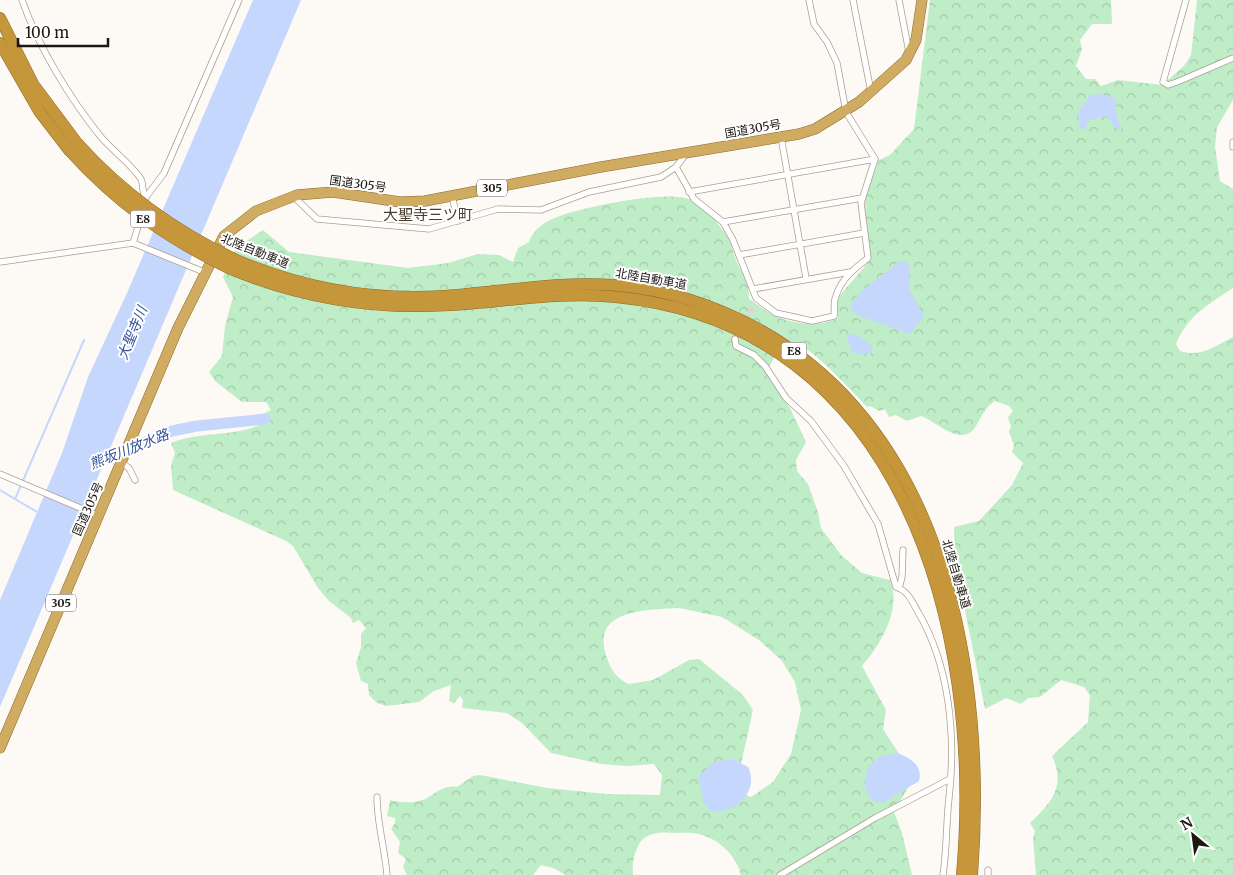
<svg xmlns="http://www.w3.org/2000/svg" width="1233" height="875" font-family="Merriweather,'Noto Sans JP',serif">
<defs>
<pattern id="forest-crowns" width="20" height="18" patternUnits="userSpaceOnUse" patternTransform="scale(1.25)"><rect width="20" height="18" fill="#beedc7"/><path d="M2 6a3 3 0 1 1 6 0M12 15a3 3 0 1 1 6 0" fill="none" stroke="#a3caaa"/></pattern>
</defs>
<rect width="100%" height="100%" fill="#fdfaf6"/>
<path fill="url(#forest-crowns)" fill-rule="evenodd" d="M930,0H1111L1112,24H1092L1080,40L1082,49L1076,66L1086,79H1095L1101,86L1118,80L1162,85L1184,66L1191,55L1197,0H1233V100L1217,127L1215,147L1220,181L1233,189V288C1209,304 1187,316 1176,344L1180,351C1200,358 1215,346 1233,337V875H1036L1033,838L1035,831L1030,823C1052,802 1066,786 1052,756L1088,722L1090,695L1084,687L1061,680L1040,697L1028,698L1021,704L1006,698L985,709L955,561L954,527L979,521L1012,485L1023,463L1012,452L1014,446L1009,431L1011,427L1008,417L1013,411L1009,406L995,401C984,408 982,416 976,426C962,449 936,421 921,416L907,421L896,415L889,417L885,409L879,411L870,406L867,407C857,396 807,342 794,343C780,344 771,363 766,374L790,408L806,442L796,460L797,471L808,484L818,512L821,528L841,555L862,573L890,580C902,609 881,644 862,666L886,710L883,729L914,777L894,812L902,833L912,875H741C737,857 720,840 702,835C693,832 683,833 674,833C663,832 649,832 641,841C634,851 632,864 633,875H566L553,868L541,865L533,875H407L403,867L406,859L398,853L400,842L391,829L395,823V818L387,816L390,800C402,803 418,804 429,797C438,791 446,785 457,787L473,776L480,775L547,788L606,794L660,795L662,775L654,764L628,766L601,764L551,753L522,723L507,713L462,708L463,700L460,696L454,703L449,701L451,685L434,691L419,702L387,706L377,703L369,695L368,684L361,681L356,663L361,647V634L366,628L359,620L353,623L351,618L329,601L318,588L293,546L286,541L173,490L171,465L175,453L171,443C200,431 241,437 263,423V414L271,410L266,402H242L215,381L209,372L222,356L225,326L233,297L223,277L236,248L263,230L289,252L408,268L448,263L478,254L499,255L513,262L518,248L529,242C533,229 547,220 560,216C584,207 670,189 691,200C707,208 722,227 730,242C733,248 733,254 736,260C743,276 749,280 749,299C759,305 769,314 780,318C797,324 821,327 838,318V300L841,294L871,259L866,228L865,198L879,160L890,155L914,129ZM679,608L722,617L759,640L782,661L795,682L801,710L791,754L773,782L751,797L743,794L739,773L753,710L743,695L699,659L689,660L653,680L629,684C617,679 611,670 607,658C589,609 646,610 679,608Z"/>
<g fill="#c5d7fd">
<path d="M253,0H301L0,707V600L62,453L88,377L127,293Z"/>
<path d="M1102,94L1116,99V113L1122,130H1118L1106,116L1089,120L1084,130H1081L1077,114L1090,95Z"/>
<path d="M900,261H906L910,267L909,289L924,316L910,334L859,316L854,313L850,306L861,292Z"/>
<path d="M850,334C859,335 866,339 872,347L871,354L852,353L847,337Z"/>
<path d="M900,754C912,759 923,767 919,781L884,802H875C860,791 863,765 880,757C886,754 894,754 900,754Z"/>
<path d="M733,759L748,767C760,791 735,815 710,811L704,803L698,777L713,762Z"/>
</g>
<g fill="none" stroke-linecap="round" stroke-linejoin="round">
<g stroke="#c5d7fd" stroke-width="2">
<path d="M0,490L37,512"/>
<path d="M15,499L84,340"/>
</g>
<path stroke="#c5d7fd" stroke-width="11" d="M90,466L172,431L197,426L265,419"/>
<path stroke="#dbd8d4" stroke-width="5.5" stroke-dasharray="5.5 3" stroke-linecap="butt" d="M737,334L755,304"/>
<defs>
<g id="minor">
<path d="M22,0C38,46 70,99 101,137C113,151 131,164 141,179C144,185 141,192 146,197"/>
<path d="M853,0L871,92"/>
<path d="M899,0L909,52"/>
<path d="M1186,0L1163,82L1168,85L1177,82L1233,58"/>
<path d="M781,137L806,278"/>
<path d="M1233,142V147"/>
<path d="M676,167L694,199L723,222L733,240L756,298L776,313L812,321L834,316C835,309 833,302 836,296C841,279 855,268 868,258L861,203L875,159L846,112L837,63L827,42L814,24L809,0"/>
<path d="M689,192L875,159"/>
<path d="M293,196L317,219L429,229L498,209L541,210L589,192L661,177L676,167L686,154"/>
<path d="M452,196L458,221"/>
<path d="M144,205L146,197L164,173L239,0"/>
<path d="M723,222L862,198"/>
<path d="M133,243L141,217"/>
<path d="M739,255L864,233"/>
<path d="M0,262L133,243L204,272"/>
<path d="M753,289L850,272"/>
<path d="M735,339L736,346L754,355L765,366L786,398L811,421L844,466L878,524L896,587C908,591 912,601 918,612C950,666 956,737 949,798C946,824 947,849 943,875"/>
<path d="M122,463L129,468L135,480"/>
<path d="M0,474L99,516"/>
<path d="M899,588L902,577L903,550"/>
<path d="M377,797C377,824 385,849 387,875"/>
<path d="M780,875L875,818L950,779"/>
<path d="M988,875V870"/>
</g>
<path id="trunk" d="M0,748L178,328L224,236L256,211L297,195L333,192L400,202L425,201L601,167L799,134L815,129L859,102L906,60L916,40L922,0"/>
<g id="motorway">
<path d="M0,18L33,84L77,143"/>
<path d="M0,43L39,111L69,150"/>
<path d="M236,260C302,288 373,301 445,296C501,292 557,281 613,285C665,289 717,306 762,331C948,437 987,679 972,875"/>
<path d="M231,269C301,298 373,310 449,305C505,302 560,291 616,297C904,325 984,630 962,875"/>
</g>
</defs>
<use href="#minor" stroke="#ac9e8d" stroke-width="7"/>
<use href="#trunk" stroke="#8a6a2c" stroke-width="11"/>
<use href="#motorway" stroke="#8a6a2c" stroke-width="12"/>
<use href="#minor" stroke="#fff" stroke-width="5.5"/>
<use href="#trunk" stroke="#d0ac62" stroke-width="10"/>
<use href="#motorway" stroke="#c5973a" stroke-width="11"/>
<defs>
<g id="motorway-bridge">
<path d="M77,143C123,194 174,231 236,260"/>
<path d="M69,150C117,203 166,238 231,269"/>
</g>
</defs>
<use href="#motorway-bridge" stroke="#8a6a2c" stroke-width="12" stroke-linecap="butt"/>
<use href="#motorway-bridge" stroke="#c5973a" stroke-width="11"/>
</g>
<g text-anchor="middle" stroke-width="4" stroke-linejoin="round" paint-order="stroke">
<g fill="#fff" stroke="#605d58" stroke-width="1">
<rect x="477" y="179.5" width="30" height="17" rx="4"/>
<rect x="130.5" y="210.5" width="25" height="17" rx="4"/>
<rect x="781.5" y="342.5" width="25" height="17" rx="4"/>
<rect x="46" y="594.5" width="30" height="17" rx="4"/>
</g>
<g font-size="11" font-weight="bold" fill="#1c1711">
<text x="492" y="192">305</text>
<text x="143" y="223">E8</text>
<text x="794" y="355">E8</text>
<text x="61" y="607">305</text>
</g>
<g font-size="12" fill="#1c1711" stroke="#fff">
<text transform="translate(753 129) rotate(-10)" y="4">国道305号</text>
<text transform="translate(358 184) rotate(8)" y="4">国道305号</text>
<text transform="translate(255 251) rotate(22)" y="4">北陸自動車道</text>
<text transform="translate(651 279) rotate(10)" y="4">北陸自動車道</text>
<text transform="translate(88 509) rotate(-66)" y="4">国道305号</text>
<text transform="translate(956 574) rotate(73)" y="4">北陸自動車道</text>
</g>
<g font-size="14" font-style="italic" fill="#335199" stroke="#fff">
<text transform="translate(132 333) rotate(-68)" y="5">大聖寺川</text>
<text transform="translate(129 449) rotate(-22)" y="5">熊坂川放水路</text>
</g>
<g font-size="15" fill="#493d2f" stroke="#fff">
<text x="428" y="220">大聖寺三ツ町</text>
</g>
</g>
<g transform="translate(1193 835) rotate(331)" stroke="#ffffff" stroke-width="4" paint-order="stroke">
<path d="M0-4L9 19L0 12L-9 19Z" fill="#1c1711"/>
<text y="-8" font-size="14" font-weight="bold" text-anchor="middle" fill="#1c1711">N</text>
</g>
<path d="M18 38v8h90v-8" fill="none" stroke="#1c1711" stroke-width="2.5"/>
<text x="25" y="38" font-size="15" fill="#1c1711" stroke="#ffffff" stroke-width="4" paint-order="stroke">100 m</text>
</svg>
